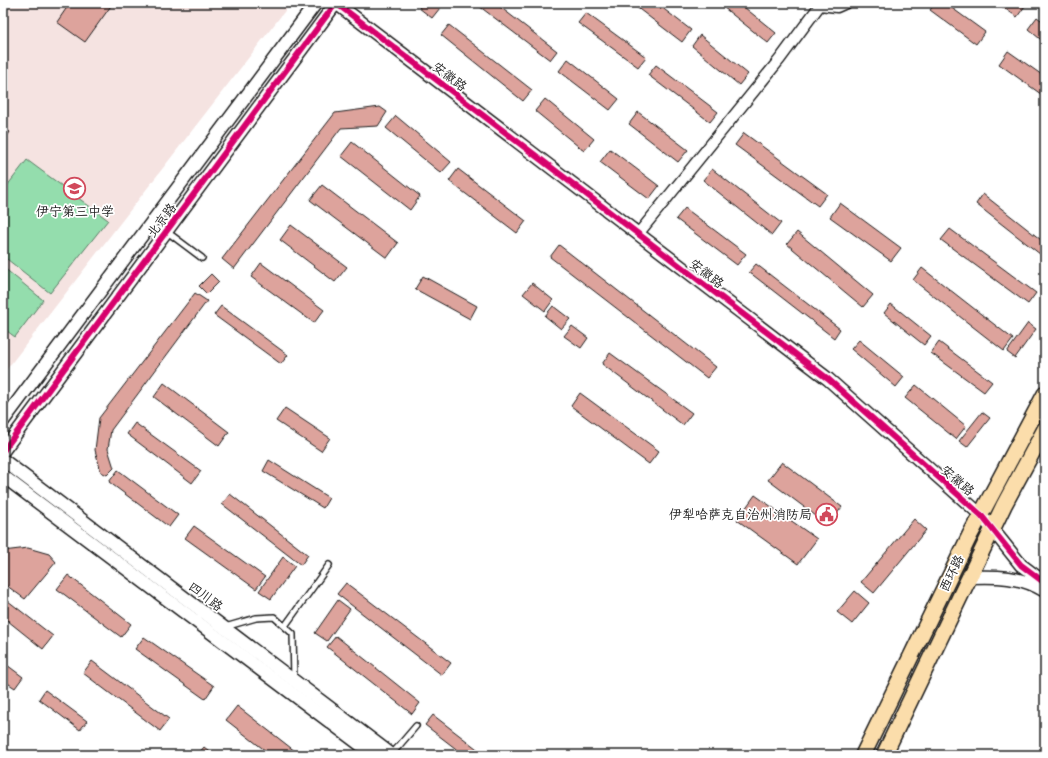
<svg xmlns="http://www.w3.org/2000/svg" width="1048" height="758" font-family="'Architects Daughter','LXGW WenKai TC',sans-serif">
<rect width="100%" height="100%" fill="#fff"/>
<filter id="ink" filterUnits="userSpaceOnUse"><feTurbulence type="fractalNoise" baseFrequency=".025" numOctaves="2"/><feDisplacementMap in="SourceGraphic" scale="8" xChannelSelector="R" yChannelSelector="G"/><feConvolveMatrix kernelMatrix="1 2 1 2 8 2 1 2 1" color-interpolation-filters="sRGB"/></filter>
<g filter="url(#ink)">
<path fill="#f5e3e1" d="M3,3H291L3,374Z"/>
<g fill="#94ddad" stroke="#587c64">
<path d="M27,160L108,220L50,293L3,256V191Z"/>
<path d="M3,267L43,300L15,337L3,328Z"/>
</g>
<g fill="#dda39c" stroke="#1c1c1c">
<path d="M70,3H113L85,42L57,22Z"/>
<path d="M423,3H444L432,18L419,8Z"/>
<path d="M475,3H495L557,51L550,60Z"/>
<path d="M631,3H656L691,30L682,42Z"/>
<path d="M718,3H739L776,33L768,43Z"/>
<path d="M935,3H945L985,32L976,44L930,10Z"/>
<path d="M997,3H1021L1025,6L1017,17Z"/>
<path d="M586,13L646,57L638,67L578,23Z"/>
<path d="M1037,17L1045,23V43L1028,29Z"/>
<path d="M449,25L532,90L523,101L441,35Z"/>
<path d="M700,35L748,74L739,85L692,46Z"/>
<path d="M1008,51L1045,77V97L999,64Z"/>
<path d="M568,59L619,99L610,110L559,71Z"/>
<path d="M656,65L718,112L710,122L648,75Z"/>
<path d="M545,99L594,139L584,151L535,111Z"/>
<path d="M380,107L387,112L378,126L341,128L234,269L222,259L335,113Z"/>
<path d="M638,112L688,150L678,162L629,124Z"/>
<path d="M396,116L451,162L441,173L386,128Z"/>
<path d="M3,127L10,132L3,142Z"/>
<path d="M744,133L827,194L818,206L735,145Z"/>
<path d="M352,142L420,196L410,210L341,156Z"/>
<path d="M610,149L659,186L649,199L600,162Z"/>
<path d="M458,169L526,221L517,233L449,181Z"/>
<path d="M712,169L781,223L772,235L703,180Z"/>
<path d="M322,185L398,243L387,258L310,200Z"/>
<path d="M983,194L1045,243V258L976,204Z"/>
<path d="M840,203L901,248L891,261L830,217Z"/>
<path d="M685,208L746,254L737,265L676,219Z"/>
<path d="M291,225L347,267L335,282L280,240Z"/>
<path d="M950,229L1036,293L1028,304L941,240Z"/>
<path d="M797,232L873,295L863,307L787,244Z"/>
<path d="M559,245L716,367L707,378L550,257Z"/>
<path d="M261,263L324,310L314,323L251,277Z"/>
<path d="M756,264L840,329L834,338L749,272Z"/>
<path d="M922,268L1013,339L1004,351L913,280Z"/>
<path d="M211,274L219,282L207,294L199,286Z"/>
<path d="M423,276L477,306L470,319L415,289Z"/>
<path d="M532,283L553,300L545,311L523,294Z"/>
<path d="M195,293L207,301L111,430L108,449L114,468L107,475L101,472L95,450L99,418Z"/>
<path d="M891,304L931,336L924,345L884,313Z"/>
<path d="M221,306L288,355L281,364L214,315Z"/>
<path d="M553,306L570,319L561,329L545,316Z"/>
<path d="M1028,323L1036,329L1015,358L1007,352Z"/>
<path d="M572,326L588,338L581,348L564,336Z"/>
<path d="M859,340L904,377L896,387L851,349Z"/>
<path d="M939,342L992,382L984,392L931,353Z"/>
<path d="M610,353L692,413L683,425L602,364Z"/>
<path d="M164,383L229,432L219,446L154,397Z"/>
<path d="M916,385L966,426L956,439L905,398Z"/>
<path d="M580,393L659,451L649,464L571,406Z"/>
<path d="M285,408L330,438L321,451L276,421Z"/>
<path d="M982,412L990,418L967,447L959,441Z"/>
<path d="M135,423L201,471L192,483L127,434Z"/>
<path d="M269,460L329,498L323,508L263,471Z"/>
<path d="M782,462L842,507L828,525L768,480Z"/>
<path d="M118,470L178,515L169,527L109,482Z"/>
<path d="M230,494L308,555L301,565L222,504Z"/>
<path d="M755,495L817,539L798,564L737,520Z"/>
<path d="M914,519L926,530L874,593L861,582Z"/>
<path d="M194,526L265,577L256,589L185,538Z"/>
<path d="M28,548L49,554L56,562L25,599L3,583V551Z"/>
<path d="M283,557L295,566L271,599L259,591Z"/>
<path d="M68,575L131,624L121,637L57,589Z"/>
<path d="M346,583L451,663L442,675L337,594Z"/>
<path d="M855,591L869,603L852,624L837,612Z"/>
<path d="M3,597L53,636L43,649L3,617Z"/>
<path d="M338,600L350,609L327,641L315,633Z"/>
<path d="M336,636L420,703L412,714L327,647Z"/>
<path d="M144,637L214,686L205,699L135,649Z"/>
<path d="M92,661L169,719L160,731L83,673Z"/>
<path d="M3,662L23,677L15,688L3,680Z"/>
<path d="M45,690L87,721L80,730L39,699Z"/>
<path d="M237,706L300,755H271L226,720Z"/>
<path d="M433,715L485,755H464L425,725Z"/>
<path d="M204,747L214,755H197Z"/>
</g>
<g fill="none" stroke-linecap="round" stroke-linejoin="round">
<defs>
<g id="service">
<path d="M166,231L202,258"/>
<path d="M285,626L329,565"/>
<path d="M225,627L256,618L274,617L293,634L294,680"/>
<path d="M392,754L416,726"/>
</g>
<g id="minor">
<path d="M820,5L837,7L846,3"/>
<path d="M638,234L780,59L820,5"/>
</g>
<g id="tertiary">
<path d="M336,3L828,379L981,515L1021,565L1045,583"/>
<path d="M3,421L316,3"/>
<path d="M3,451L336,3"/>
<path d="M3,460L392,755"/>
<path d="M3,476L374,755"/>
<path d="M970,577C996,576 1022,576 1045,591"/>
</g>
<g id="primary">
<path d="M863,755L970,535L1045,394"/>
<path d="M884,755L1004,505L1045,429"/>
</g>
</defs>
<use href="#service" stroke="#1c1c1c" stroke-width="8"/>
<use href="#minor" stroke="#1c1c1c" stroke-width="13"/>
<use href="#tertiary" stroke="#1c1c1c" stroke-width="15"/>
<use href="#primary" stroke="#1c1c1c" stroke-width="18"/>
<use href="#service" stroke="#fff" stroke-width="5"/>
<use href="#minor" stroke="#fff" stroke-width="10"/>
<use href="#tertiary" stroke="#fff" stroke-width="12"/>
<use href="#primary" stroke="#fbddab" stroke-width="15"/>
<defs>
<g id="cycleway">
<path d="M336,3L828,379L981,515L1021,565L1045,583"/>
<path d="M3,451L336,3"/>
</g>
</defs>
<use href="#cycleway" stroke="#fff" stroke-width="8"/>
<use href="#cycleway" stroke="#d6006c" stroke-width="6"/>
</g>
</g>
<defs>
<symbol id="school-ring" viewBox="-11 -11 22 22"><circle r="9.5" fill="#fff" stroke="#d1495b" stroke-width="1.5"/><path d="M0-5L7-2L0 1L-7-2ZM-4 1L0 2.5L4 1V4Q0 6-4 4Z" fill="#d1495b"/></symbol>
<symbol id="civic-ring" viewBox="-11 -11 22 22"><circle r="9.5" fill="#fff" stroke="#d1495b" stroke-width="1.5"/><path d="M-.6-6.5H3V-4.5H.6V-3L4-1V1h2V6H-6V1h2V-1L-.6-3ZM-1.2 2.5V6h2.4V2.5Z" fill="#d1495b"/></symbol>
</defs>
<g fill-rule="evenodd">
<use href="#school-ring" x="62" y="176" width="25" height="25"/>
<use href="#civic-ring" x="814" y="502" width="25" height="25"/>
</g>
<g text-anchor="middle" stroke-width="3.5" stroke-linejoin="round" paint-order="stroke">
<g font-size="13" fill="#1c1c1c" stroke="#fff">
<text transform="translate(450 76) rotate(37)" y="5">安徽路</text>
<text transform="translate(161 220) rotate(-53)" y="5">北京路</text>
<text transform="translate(707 273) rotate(37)" y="5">安徽路</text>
<text transform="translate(958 480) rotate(41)" y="5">安徽路</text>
<text transform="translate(951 573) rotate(-64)" y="5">西环路</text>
<text transform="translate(206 596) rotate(37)" y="5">四川路</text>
</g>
<g font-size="13" fill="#1c1c1c" stroke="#fff">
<text x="75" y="216">伊宁第三中学</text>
<text x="812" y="519" text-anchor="end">伊犁哈萨克自治州消防局</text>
</g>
</g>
<rect width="1048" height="758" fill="none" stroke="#fff" stroke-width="16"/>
<rect x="8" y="8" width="1032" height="742" fill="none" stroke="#1c1c1c" stroke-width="1.5" filter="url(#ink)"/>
</svg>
